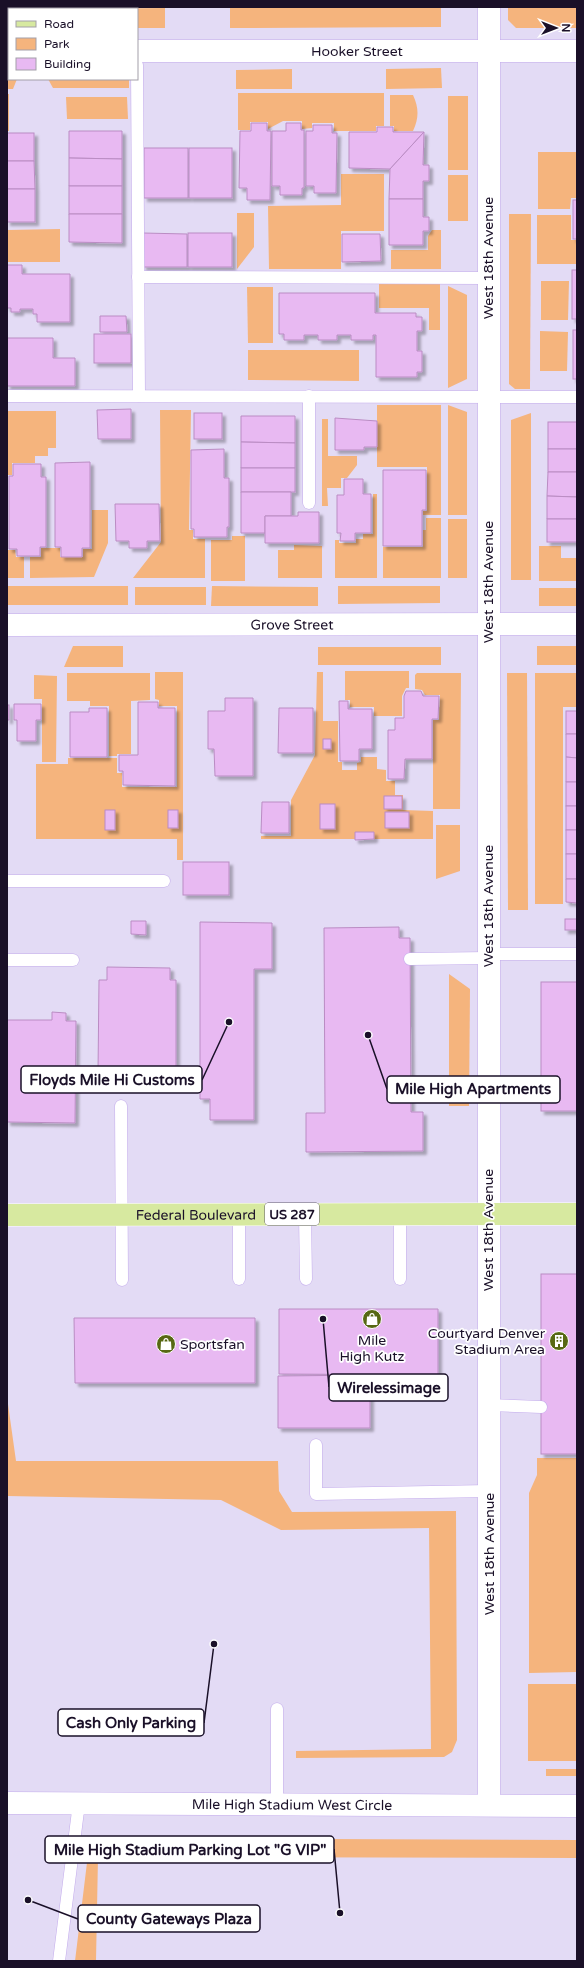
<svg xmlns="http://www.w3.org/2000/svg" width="584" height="1968" font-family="'Varela Round',sans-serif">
<defs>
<filter id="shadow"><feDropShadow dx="3.5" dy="3.5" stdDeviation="1" flood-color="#0004"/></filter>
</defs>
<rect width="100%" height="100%" fill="#e3dbf5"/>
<g fill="#f5b47d">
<path d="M441,7V27L230,28V8Z"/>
<path d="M508,7H577V28H516L508,20Z"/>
<path d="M165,8V28H137V9H35Z"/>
<path d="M441,68L442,88L386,89V69Z"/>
<path d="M7,69H9V79H17L13,89H7Z"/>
<path d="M292,69V89H236V70Z"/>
<path d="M48,79H129V88H53Z"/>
<path d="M238,93H384V126H376V131H334V123H312V128L302,129V121H283L268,129V122H250V130H238Z"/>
<rect x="7" y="94" width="2" height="37"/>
<path d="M390,95H413C419,108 419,118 413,131H394V126H390Z"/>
<rect x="448" y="96" width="20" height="74"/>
<path d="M66,97H127L128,119H67Z"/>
<path d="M538,152H577V198H571L570,209H538Z"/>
<path d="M341,174H384V231H341V269H269L268,206L341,205Z"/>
<rect x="448" y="175" width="20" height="46"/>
<path d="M237,213H254V247L237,269Z"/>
<path d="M509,214H531L530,389H515L509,384Z"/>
<path d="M537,215H571V240H577V264H537Z"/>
<path d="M60,229V262H7V230Z"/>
<path d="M432,230H441V269H391V250H428V236Z"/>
<path d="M541,281H569L568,320H541Z"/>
<path d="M379,283H440V330H429V308H379Z"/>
<path d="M448,286L467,295V379L448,388Z"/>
<path d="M247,287H273V343H248Z"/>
<path d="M540,331L568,332L567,371H540Z"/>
<path d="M248,350H359V381L248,380Z"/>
<path d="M377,405H441V515H423V511H427V467H377Z"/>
<path d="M448,405L467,412V515H448Z"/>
<path d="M160,410H191L189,530H193V539H205V578H133L161,542Z"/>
<path d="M7,411H56V448H48V456H35V463H12V475H8V492Z"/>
<path d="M531,413V580H511V420Z"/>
<path d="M322,419H328V456H357V465L347,478H341V488H327L328,506H322Z"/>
<path d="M373,494H377V578H335V540H339V543H356V539H363V534H373Z"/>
<path d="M92,510H108V543L94,577L30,578V557H41V548H60V557H83V549H92Z"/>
<path d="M426,518H441V578H383V547H423V530H426Z"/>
<rect x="448" y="519" width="19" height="59"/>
<path d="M232,536H245V581H211V540H232Z"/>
<path d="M294,545L322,546V578H278V550H294Z"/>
<path d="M539,546H561V558H577V581H539Z"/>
<path d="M7,550H15L16,557H24V578H7Z"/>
<rect x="7" y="586" width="121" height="19"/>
<path d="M212,586L318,587V606H211Z"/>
<path d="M338,586H440V603L338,604Z"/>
<rect x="135" y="587" width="71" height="18"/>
<rect x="539" y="588" width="38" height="18"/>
<path d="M73,646H123V667H64Z"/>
<rect x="537" y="646" width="40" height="19"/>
<rect x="318" y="647" width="123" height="18"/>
<path d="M345,671H409V688H406L402,696V716H374V707H350V700H345Z"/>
<path d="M155,672H183V860H177V839H36V764H68V758H117V773H122V787H177V706H159V700L155,699Z"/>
<path d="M317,672H323V721H338V762H342V770H357V763L361,762V757H377V769L386,770V781H395V795H403V810L433,811V839H261V836H291V800L315,755Z"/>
<path d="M67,673H150V700L131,701V754H117V756H109V706H90V701H67Z"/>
<path d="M417,673H461L460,809H433V720H439L440,695H425L422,690L415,689V675Z"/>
<path d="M507,673H527L528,910H508Z"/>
<path d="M535,673H577V707H563V904H535Z"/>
<path d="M34,675L57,676L56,762H42V699H34Z"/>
<path d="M436,825H460V871L436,879Z"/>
<path d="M449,974L470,989L469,1106H449Z"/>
<path d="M7,1397L16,1461H278L279,1491L292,1512L456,1511L457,1740L452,1752L444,1757L296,1758V1751L431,1749L429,1528L281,1530L221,1500L7,1496Z"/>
<path d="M537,1458H577V1672L529,1673V1493L537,1475Z"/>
<rect x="528" y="1684" width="49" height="77"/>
<rect x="546" y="1769" width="31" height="7"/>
<path d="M90,1838L577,1840V1858L98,1857L96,1961H75Z"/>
</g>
<g fill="#e8b9f2" stroke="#ba8cc3" filter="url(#shadow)">
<path d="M251,123H267V131H271L270,200H247V188H239L240,131H251Z"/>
<path d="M286,123H301V130H304V188H302V195H280V186H272V131H286Z"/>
<path d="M313,125H332V133H337L336,193H314V186H306V131H313Z"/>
<path d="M377,127H393V132H424L390,169L349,168V132H377Z"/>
<path d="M69,131H122V159L69,158Z"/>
<path d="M424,132L423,165H429V181H423V199H389L390,169Z"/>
<rect x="7" y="133" width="27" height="28"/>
<rect x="144" y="148" width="44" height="50"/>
<rect x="189" y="148" width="43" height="50"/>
<path d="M69,158L122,159V186H69Z"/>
<path d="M7,161H34L35,189H7Z"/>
<rect x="69" y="186" width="53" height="28"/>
<rect x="7" y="189" width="28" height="33"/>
<path d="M389,199H423V217H429V231H423V245H389Z"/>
<rect x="573" y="200" width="4" height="39"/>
<path d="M69,214H122V243L69,242Z"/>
<path d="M143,233L187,234V267H143Z"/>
<rect x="188" y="233" width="44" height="34"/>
<path d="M342,234H380L381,261L342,262Z"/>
<path d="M7,265H22V274H70V322H37V314H33V309H20V312H11V308H7Z"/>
<rect x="572" y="270" width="5" height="49"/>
<path d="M279,293H375V313H416V317H422V331H417V351H422V372H417V377H376V335H373V340H351V335H337V340H318V335H304V340H284V334H279Z"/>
<path d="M100,316H126L127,332H100Z"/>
<rect x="573" y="330" width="4" height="49"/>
<rect x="94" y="334" width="37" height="29"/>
<path d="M7,338H53V358H75V386H7Z"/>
<path d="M131,409V439H98L97,410Z"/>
<rect x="194" y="413" width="28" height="26"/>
<path d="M241,416H295V443L241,442Z"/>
<path d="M335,418L377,421V447H364V450H335Z"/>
<rect x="548" y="422" width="29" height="27"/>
<path d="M241,442L295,443V468H241Z"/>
<path d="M224,449V478H229V527H227V537H194V529H191V450Z"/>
<rect x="548" y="449" width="29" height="23"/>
<path d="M90,462V548H82V557H61V547H55V463Z"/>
<path d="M13,464H41V477H46V547H40V556H17V549H9V476H13Z"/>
<rect x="241" y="468" width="54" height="24"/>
<path d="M383,470H426V510H422V546H383Z"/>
<path d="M548,472H577V497L547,496Z"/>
<path d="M344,479H363V494H371V533H355V541H340L341,533H337V495H344Z"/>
<path d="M241,492H291V516H265V533H241Z"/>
<path d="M547,496L577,497V519H547Z"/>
<path d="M115,504H159L160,541H147V548H129V541H116Z"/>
<path d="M298,512H319V543H265V516H298Z"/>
<rect x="547" y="519" width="30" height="23"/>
<path d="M406,691H421L423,696H439L438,719H432V759H405L404,779H388V730H395V718H404V696Z"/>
<path d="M225,698H253V776H215L214,749H208V711H225Z"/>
<path d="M339,701H348V709H372V749H359V761H340Z"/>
<path d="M138,702H158V708H175V786L123,785V771H119V755H138Z"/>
<path d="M14,704H41V720H36V741H17V720H14Z"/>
<rect x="7" y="705" width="2" height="15"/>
<path d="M89,708H107V757H70V712H89Z"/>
<path d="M279,708H313V753H278Z"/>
<rect x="566" y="711" width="11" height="23"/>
<path d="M566,734H577V758L566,757Z"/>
<rect x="323" y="739" width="8" height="10"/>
<path d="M566,757L577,758V782H566Z"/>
<rect x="566" y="782" width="11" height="24"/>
<rect x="384" y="796" width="18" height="13"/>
<path d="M262,802H289V833H261Z"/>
<rect x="320" y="804" width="15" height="25"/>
<rect x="566" y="806" width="11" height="24"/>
<rect x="105" y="810" width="10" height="20"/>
<rect x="168" y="810" width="10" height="18"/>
<rect x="385" y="812" width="24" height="16"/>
<rect x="566" y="830" width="11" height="24"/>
<path d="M355,832H374V839L355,840Z"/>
<rect x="566" y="854" width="11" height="25"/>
<rect x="183" y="862" width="46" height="33"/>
<path d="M566,879H577V903L566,902Z"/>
<rect x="565" y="919" width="12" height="11"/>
<path d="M131,921H146V935L131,934Z"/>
<path d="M200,922L272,923V969H254V1120H210V1099H200Z"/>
<path d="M399,927V938H410L411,1112H423V1151L306,1152V1113H325L324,928Z"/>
<path d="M107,967L170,968V980H176V1073L98,1072L99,980H107Z"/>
<rect x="541" y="982" width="36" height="129"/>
<path d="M52,1012L66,1013V1021H76L75,1123L7,1122V1020H52Z"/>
<rect x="541" y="1274" width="36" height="180"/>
<path d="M279,1309H438V1375L279,1374Z"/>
<path d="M74,1318H255V1383H75Z"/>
<path d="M370,1375V1428H278V1376Z"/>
</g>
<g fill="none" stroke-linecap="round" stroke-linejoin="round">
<defs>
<g id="lane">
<path d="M137,65L139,396"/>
<path d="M138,277L488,278"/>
<path d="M7,396L577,397"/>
<path d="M309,396V503"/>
<path d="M7,881H164"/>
<path d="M488,954H577"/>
<path d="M410,959L488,958"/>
<path d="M7,960H73"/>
<path d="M121,1106L122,1280"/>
<path d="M239,1214V1279"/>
<path d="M305,1214L306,1279"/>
<path d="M400,1214V1279"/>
<path d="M488,1405L541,1407"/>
<path d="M316,1445V1494L489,1491"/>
<path d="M277,1709V1804"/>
<path d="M59,1961L79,1803"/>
</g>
<g id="street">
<path d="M489,7V1805"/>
<path id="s1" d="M137,51H577"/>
<path d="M7,52H9"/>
<path id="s2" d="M7,625L577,624"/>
</g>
<g id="secondary">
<path id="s3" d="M7,1803L577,1806"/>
</g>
<g id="primary">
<path id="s4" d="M7,1215L577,1214"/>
</g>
</defs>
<use href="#lane" stroke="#c3abec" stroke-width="13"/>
<use href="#street" stroke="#c3abec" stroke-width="23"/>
<use href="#secondary" stroke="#c3abec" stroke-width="23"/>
<use href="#primary" stroke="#fff" stroke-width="23"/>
<use href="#lane" stroke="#fff" stroke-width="12"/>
<use href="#street" stroke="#fff" stroke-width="22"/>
<use href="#secondary" stroke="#fff" stroke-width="22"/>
<use href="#primary" stroke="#d7e9a0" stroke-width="22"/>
</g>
<defs>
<symbol id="shop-disc" viewBox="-11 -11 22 22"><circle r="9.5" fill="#576813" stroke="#fff"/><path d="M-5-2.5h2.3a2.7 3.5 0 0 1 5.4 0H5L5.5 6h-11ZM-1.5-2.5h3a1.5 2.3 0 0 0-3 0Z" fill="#fff"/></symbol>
<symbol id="building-disc" viewBox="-11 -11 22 22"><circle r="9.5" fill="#576813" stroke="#fff"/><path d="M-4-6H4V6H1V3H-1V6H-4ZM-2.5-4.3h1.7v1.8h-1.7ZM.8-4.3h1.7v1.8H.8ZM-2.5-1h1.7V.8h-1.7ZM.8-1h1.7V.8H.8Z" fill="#fff"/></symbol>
</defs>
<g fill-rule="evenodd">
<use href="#shop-disc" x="361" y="1308" width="22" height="22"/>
<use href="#building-disc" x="548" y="1330" width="22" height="22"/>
<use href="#shop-disc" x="155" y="1333" width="22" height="22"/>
</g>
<g text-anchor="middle" stroke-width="3.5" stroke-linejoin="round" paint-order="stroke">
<rect fill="#fff" stroke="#5f5868" stroke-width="1" x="265" y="1203" width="54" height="22" rx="3"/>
<g font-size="13" font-weight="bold" fill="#1a1028">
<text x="292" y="1219">US 287</text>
</g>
<g font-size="14" fill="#1a1028" stroke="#fff">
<text dy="5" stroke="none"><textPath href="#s1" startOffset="220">Hooker Street</textPath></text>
<text transform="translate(488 258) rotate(-90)" y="5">West 18th Avenue</text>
<text transform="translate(488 582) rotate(-90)" y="5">West 18th Avenue</text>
<text dy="5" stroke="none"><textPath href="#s2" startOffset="285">Grove Street</textPath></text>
<text transform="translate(488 906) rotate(-90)" y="5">West 18th Avenue</text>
<text dy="5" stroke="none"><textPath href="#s4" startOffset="189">Federal Boulevard</textPath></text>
<text transform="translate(488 1230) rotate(-90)" y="5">West 18th Avenue</text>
<text transform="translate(489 1554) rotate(-90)" y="5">West 18th Avenue</text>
<text dy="5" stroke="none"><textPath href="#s3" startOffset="285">Mile High Stadium West Circle</textPath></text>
</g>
<g font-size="14" fill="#1a1028" stroke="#fff" text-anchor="end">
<text x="545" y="1338">Courtyard Denver<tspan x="545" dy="16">Stadium Area</tspan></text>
<text x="372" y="1345" text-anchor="middle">Mile<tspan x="372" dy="16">High Kutz</tspan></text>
<text x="180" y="1349" text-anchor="start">Sportsfan</text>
</g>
</g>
<path fill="none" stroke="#1a1028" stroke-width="1.5" d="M229 1022L202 1080M368 1035L387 1089M323 1319L329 1387M214 1644L204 1723M340 1913L334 1849M28 1900L78 1919"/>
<g fill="#1a1028" stroke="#fff" stroke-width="1.5">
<circle cx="229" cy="1022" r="4"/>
<circle cx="368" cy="1035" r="4"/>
<circle cx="323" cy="1319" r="4"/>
<circle cx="214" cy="1644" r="4"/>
<circle cx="340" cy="1913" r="4"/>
<circle cx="28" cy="1900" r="4"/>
</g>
<g fill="#fff" stroke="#1a1028" stroke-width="1.5">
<rect x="21" y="1066" width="181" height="27" rx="4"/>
<rect x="387" y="1076" width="173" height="27" rx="4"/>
<rect x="329" y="1374" width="119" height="27" rx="4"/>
<rect x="58" y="1709" width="146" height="27" rx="4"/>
<rect x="45" y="1836" width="289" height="27" rx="4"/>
<rect x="78" y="1905" width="182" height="27" rx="4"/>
</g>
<g font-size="15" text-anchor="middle" font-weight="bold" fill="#1a1028">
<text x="112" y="1085">Floyds Mile Hi Customs</text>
<text x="473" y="1094">Mile High Apartments</text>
<text x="389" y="1393">Wirelessimage</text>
<text x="131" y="1728">Cash Only Parking</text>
<text x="190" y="1855">Mile High Stadium Parking Lot "G VIP"</text>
<text x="169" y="1924">County Gateways Plaza</text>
</g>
<rect width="584" height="1968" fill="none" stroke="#1a1028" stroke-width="16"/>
<rect x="8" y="8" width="130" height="72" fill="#ffffff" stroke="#a39fa9"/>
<rect x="16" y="21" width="20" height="6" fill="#d7e9a0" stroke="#a39fa9"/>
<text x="44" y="28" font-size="12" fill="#1a1028">Road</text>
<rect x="16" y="38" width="20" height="12" fill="#f5b47d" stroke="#a39fa9"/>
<text x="44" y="48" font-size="12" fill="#1a1028">Park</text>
<rect x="16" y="58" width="20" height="12" fill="#e8b9f2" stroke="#a39fa9"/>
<text x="44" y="68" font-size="12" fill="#1a1028">Building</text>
<g transform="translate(556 28) rotate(90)" stroke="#ffffff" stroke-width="3" paint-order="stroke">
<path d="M0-3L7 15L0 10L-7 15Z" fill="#1a1028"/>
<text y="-6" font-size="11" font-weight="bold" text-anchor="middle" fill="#1a1028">N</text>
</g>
</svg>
